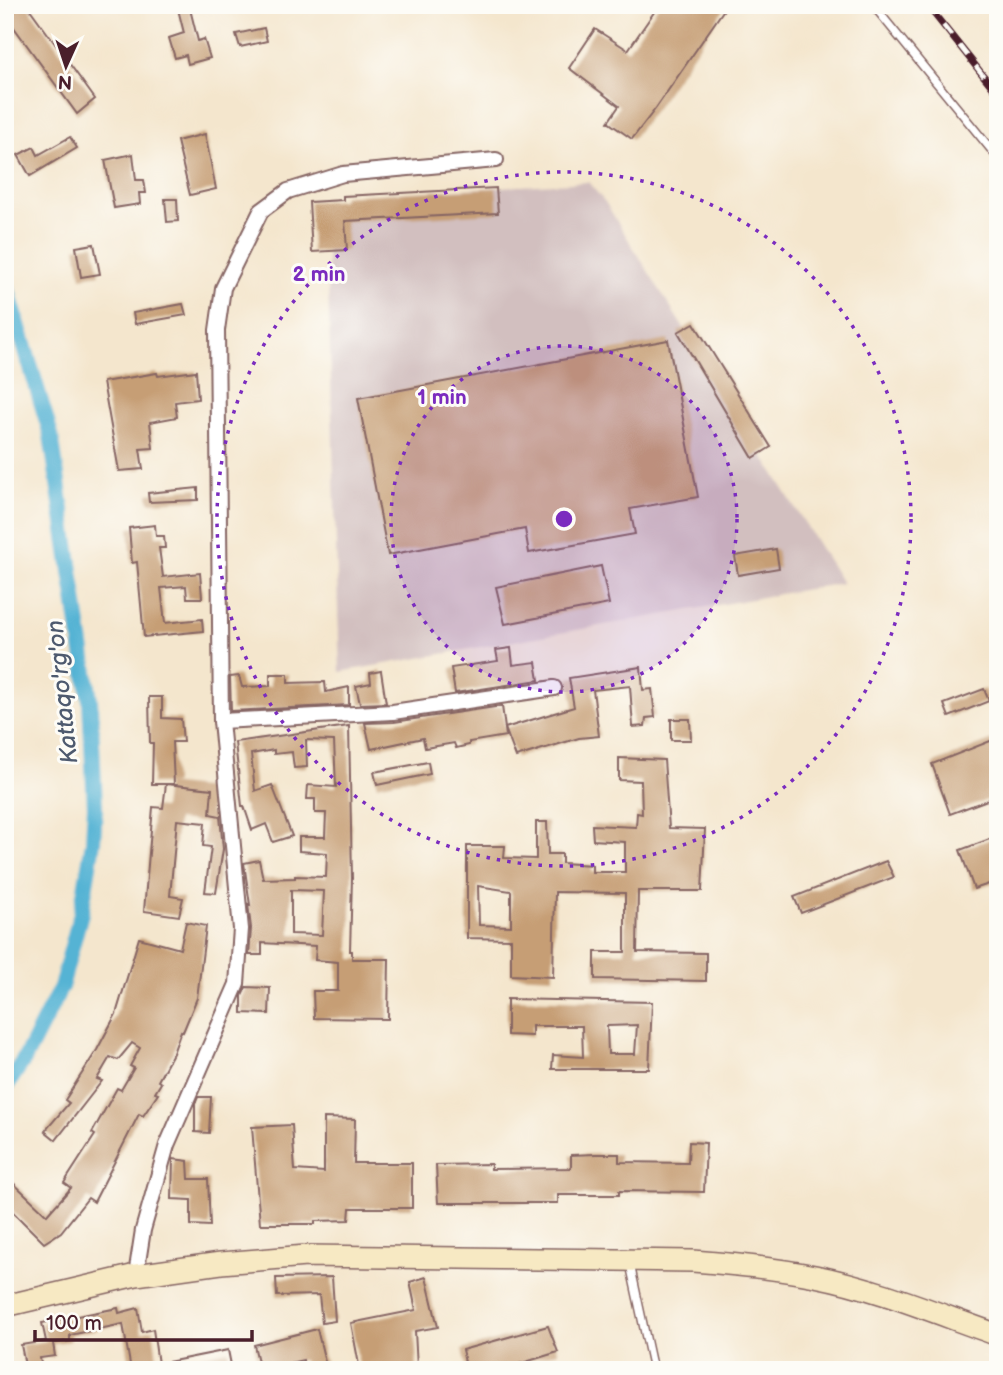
<svg xmlns="http://www.w3.org/2000/svg" width="1003" height="1375" font-family="'Balsamiq Sans',sans-serif">
<rect width="100%" height="100%" fill="#fdfcf7"/>
<filter id="ink" filterUnits="userSpaceOnUse"><feTurbulence type="fractalNoise" baseFrequency=".0143" numOctaves="2"/><feDisplacementMap in="SourceGraphic" scale="14" xChannelSelector="R" yChannelSelector="G"/><feConvolveMatrix kernelMatrix="1 2 1 2 8 2 1 2 1" color-interpolation-filters="sRGB"/></filter>
<filter id="wash" filterUnits="userSpaceOnUse"><feTurbulence type="fractalNoise" baseFrequency=".00686" numOctaves="4" result="noise"/><feDisplacementMap in="SourceGraphic" scale="28" xChannelSelector="R" yChannelSelector="G"/><feGaussianBlur stdDeviation="1.57" result="paint"/><feColorMatrix in="noise" values="0 0 0 0 0 0 0 0 0 0 0 0 0 0 0 0 0 1.4 0 .05"/><feComposite in="paint" operator="in"/></filter>
<g filter="url(#wash)">
<rect width="100%" height="100%" fill="#f4e6cd"/>
<path fill="#d2bfbf" d="M588,182L605,202L842,583L340,672L327,251L343,196Z"/>
<g fill="none" stroke-linecap="round" stroke-linejoin="round">
<path stroke="#55b3d4" stroke-width="16" d="M5,281L51,435L90,700L95,807L93,842L81,913L61,987L25,1058L5,1088"/>
</g>
<g id="blocks">
<g fill="#c69e74" fill-rule="evenodd">
<path d="M19,5H27L95,99L77,114L5,15V12Z"/>
<path d="M177,5H189L198,41L204,39L210,58L188,64L186,55L175,58L169,38L184,33Z"/>
<path d="M659,5H727L656,108L632,139L608,122L619,106L569,68L595,29L628,50Z"/>
<path d="M264,28L267,41L240,47L236,34Z"/>
<path d="M205,134L216,189L190,195L177,141Z"/>
<path d="M70,137L77,148L30,176L18,155L34,147L38,155Z"/>
<path d="M133,154L136,180H144L146,193H139L140,204L114,208L105,160Z"/>
<path d="M496,188L498,213L345,221L347,250L312,252L309,202L343,200V196Z"/>
<path d="M165,199H177L178,221L167,222Z"/>
<path d="M94,244L100,274L81,277L76,247Z"/>
<path d="M183,304L186,315L135,324L133,313Z"/>
<path d="M694,323L771,447L753,458L678,332Z"/>
<path d="M668,340L698,497L630,509L635,534L529,553L525,529L388,555L358,398Z"/>
<path d="M196,371L198,399L175,402L177,417L150,422L153,448L140,449L143,469L119,471L103,382L157,373L158,376Z"/>
<path d="M198,488V500L149,502L148,493Z"/>
<path d="M155,525L156,536H164L165,548H159L163,577L200,573L201,585L202,598H187L186,586L161,588L165,623L202,619L203,631L144,637L137,562L132,563L129,528Z"/>
<path d="M776,549L779,568L738,575L735,556Z"/>
<path d="M601,566L609,604L505,624L496,587Z"/>
<path d="M511,648L513,665L536,662L539,680L455,693L451,668L498,661L496,650Z"/>
<path d="M641,667L643,690L652,689L655,717L646,718L645,726L633,727L630,686L593,690L599,736L579,738L516,757L505,728L574,707L569,678Z"/>
<path d="M381,671L386,703L360,704L356,686L371,683L370,673Z"/>
<path d="M270,674H288V683L325,682L326,692L349,687V705L231,711L230,677L239,676L242,687L270,686Z"/>
<path d="M984,689L989,701L949,717L944,704Z"/>
<path d="M149,697H162V718L181,719L183,742H172L174,784H152L153,743H150Z"/>
<path d="M502,706L506,736L469,742V745L456,748L454,743L425,748L423,738L371,749L365,723L394,722Z"/>
<path d="M671,719H690L691,740H671Z"/>
<path d="M349,726L352,878L350,951H352V959H389L388,1019L314,1018L313,991H338V962L315,960L316,946L262,943V955H249L251,928L248,904L250,905L244,863L259,860L263,879L295,878V876L326,877L327,853L299,851V837H325L326,813H315V799H307L308,785L336,787L334,741L306,740L307,767L294,768L292,752L274,754V750L251,754L255,791L272,785L292,836L273,842L266,824L252,830L244,806H242L235,742ZM291,890L324,891L322,935L291,934Z"/>
<path d="M998,738V796L950,814L932,764Z"/>
<path d="M619,758L664,760L669,828L705,829L702,891H638L637,952L706,953V981L595,979V952H625V893L555,892L553,977L511,975V939L467,938V846H505L504,858L536,859V822H547L548,854H562V863L592,865V872H625V842L593,840L592,825L636,827L637,813L642,814L641,781L619,780ZM478,886L511,891V926L479,925Z"/>
<path d="M428,762L430,774L377,785L374,772Z"/>
<path d="M166,784L212,789L210,814L220,816L223,849L216,893L205,892L211,847L203,846L205,823L177,820L170,896L183,898L179,916L144,911L153,807L163,808Z"/>
<path d="M998,836V881L974,889L960,850Z"/>
<path d="M886,861L894,877L801,913L794,897Z"/>
<path d="M186,922L206,926L197,998L183,1032L181,1031L173,1053L158,1081L161,1083L155,1093L158,1094L143,1116L139,1114L94,1202L88,1198L61,1232L44,1243L5,1204V1175L47,1215L71,1188L64,1183L95,1135L92,1133L117,1088L121,1090L134,1068L130,1066L140,1048L132,1043L118,1060L110,1057L97,1079L102,1081L56,1140L45,1131L69,1103L65,1100L97,1050L116,1014L139,938L180,949Z"/>
<path d="M246,987L270,988L269,1014L242,1013V996Z"/>
<path d="M507,999L652,1002L649,1069H552L553,1055L583,1057L582,1026H532V1036L507,1035ZM637,1025L635,1054H608L607,1026Z"/>
<path d="M198,1097H211L209,1133L195,1132V1104Z"/>
<path d="M324,1118L355,1119L354,1163H412V1208H350L349,1220L315,1221V1224H260L252,1127L292,1125L295,1170L324,1172Z"/>
<path d="M689,1142L706,1143L704,1192L619,1191V1195H558V1203H438L436,1165L491,1164V1169L571,1168V1155L596,1154H619V1162L688,1163Z"/>
<path d="M173,1159L188,1161L189,1179H208L210,1226L191,1225V1200L172,1199Z"/>
<path d="M332,1277L335,1321L322,1323L319,1295L277,1296L276,1278Z"/>
<path d="M426,1277L438,1327L415,1331L417,1368L408,1370H360L351,1323L416,1310L410,1282Z"/>
<path d="M118,1308L119,1313L138,1308L142,1332L153,1329L158,1364L228,1350L232,1370H131L123,1324L70,1335V1341L53,1343L55,1356L40,1358L42,1370H26L21,1345L46,1341L42,1323Z"/>
<path d="M548,1326L558,1352L499,1370H467L462,1350Z"/>
<path d="M317,1329L327,1370H304L303,1360L260,1370L254,1345Z"/>
</g>
</g>
</g>
<g filter="url(#ink)">
<use href="#blocks" fill-opacity="0" stroke="#866564" stroke-width="2"/>
<g fill="none" stroke-linecap="round" stroke-linejoin="round">
<defs>
<g id="lane">
<path d="M873,5L998,158"/>
<path d="M630,1264L653,1370"/>
</g>
<g id="street">
<path d="M221,721L393,712L554,688"/>
<path d="M136,1275L143,1230L167,1145L237,984L241,929L221,721L217,330L223,288L261,211L288,191L343,174L496,160"/>
</g>
<path id="secondary" d="M5,1306L136,1275L221,1263L306,1256L693,1261C734,1264 774,1268 815,1276C877,1288 938,1314 998,1335"/>
</defs>
<use href="#lane" stroke="#866564" stroke-width="10"/>
<use href="#street" stroke="#866564" stroke-width="18"/>
<use href="#secondary" stroke="#866564" stroke-width="24"/>
<use href="#lane" stroke="#fff" stroke-width="7"/>
<use href="#street" stroke="#fff" stroke-width="14"/>
<use href="#secondary" stroke="#f7e9c3" stroke-width="21"/>
<defs>
<path id="rail" d="M927,5L998,94"/>
</defs>
<use href="#rail" stroke="#4a1f2b" stroke-width="7"/>
<use href="#rail" stroke="#fdfcf7" stroke-width="4.5" stroke-dasharray="13" stroke-linecap="butt"/>
</g>
</g>
<circle cx="564" cy="519" r="173" fill="#7b2cbf" fill-opacity=".12"/>
<g fill="none" stroke="#7b2cbf" stroke-width="3.5" stroke-dasharray="3.5 7">
<circle cx="564" cy="519" r="173"/>
<circle cx="564" cy="519" r="347"/>
</g>
<g text-anchor="middle" stroke-width="6" stroke-linejoin="round" paint-order="stroke">
<g font-size="24" font-style="italic" fill="#4e5a6f" stroke="#fdfcf7">
<text transform="translate(62 692) rotate(-96)" y="8">Kattaqo'rg'on</text>
</g>
</g>
<circle cx="564" cy="519" r="10" fill="#7b2cbf" stroke="#fdfcf7" stroke-width="3.5"/>
<g font-size="21" text-anchor="middle" font-weight="bold" fill="#7b2cbf" stroke="#fdfcf7" stroke-width="6" stroke-linejoin="round" paint-order="stroke">
<text x="319" y="281">2 min</text>
<text x="442" y="404">1 min</text>
</g>
<rect width="1003" height="1375" fill="none" stroke="#fdfcf7" stroke-width="28"/>
<g transform="translate(66 66) rotate(183)" stroke="#fdfcf7" stroke-width="5" paint-order="stroke">
<path d="M0-5L12 26L0 18L-12 26Z" fill="#4a1f2b"/>
<text y="-10" font-size="19" font-weight="bold" text-anchor="middle" fill="#4a1f2b">N</text>
</g>
<path d="M35 1330v10h217v-10" fill="none" stroke="#4a1f2b" stroke-width="3.5"/>
<text x="46" y="1330" font-size="21" fill="#4a1f2b" stroke="#fdfcf7" stroke-width="5" paint-order="stroke">100 m</text>
</svg>
